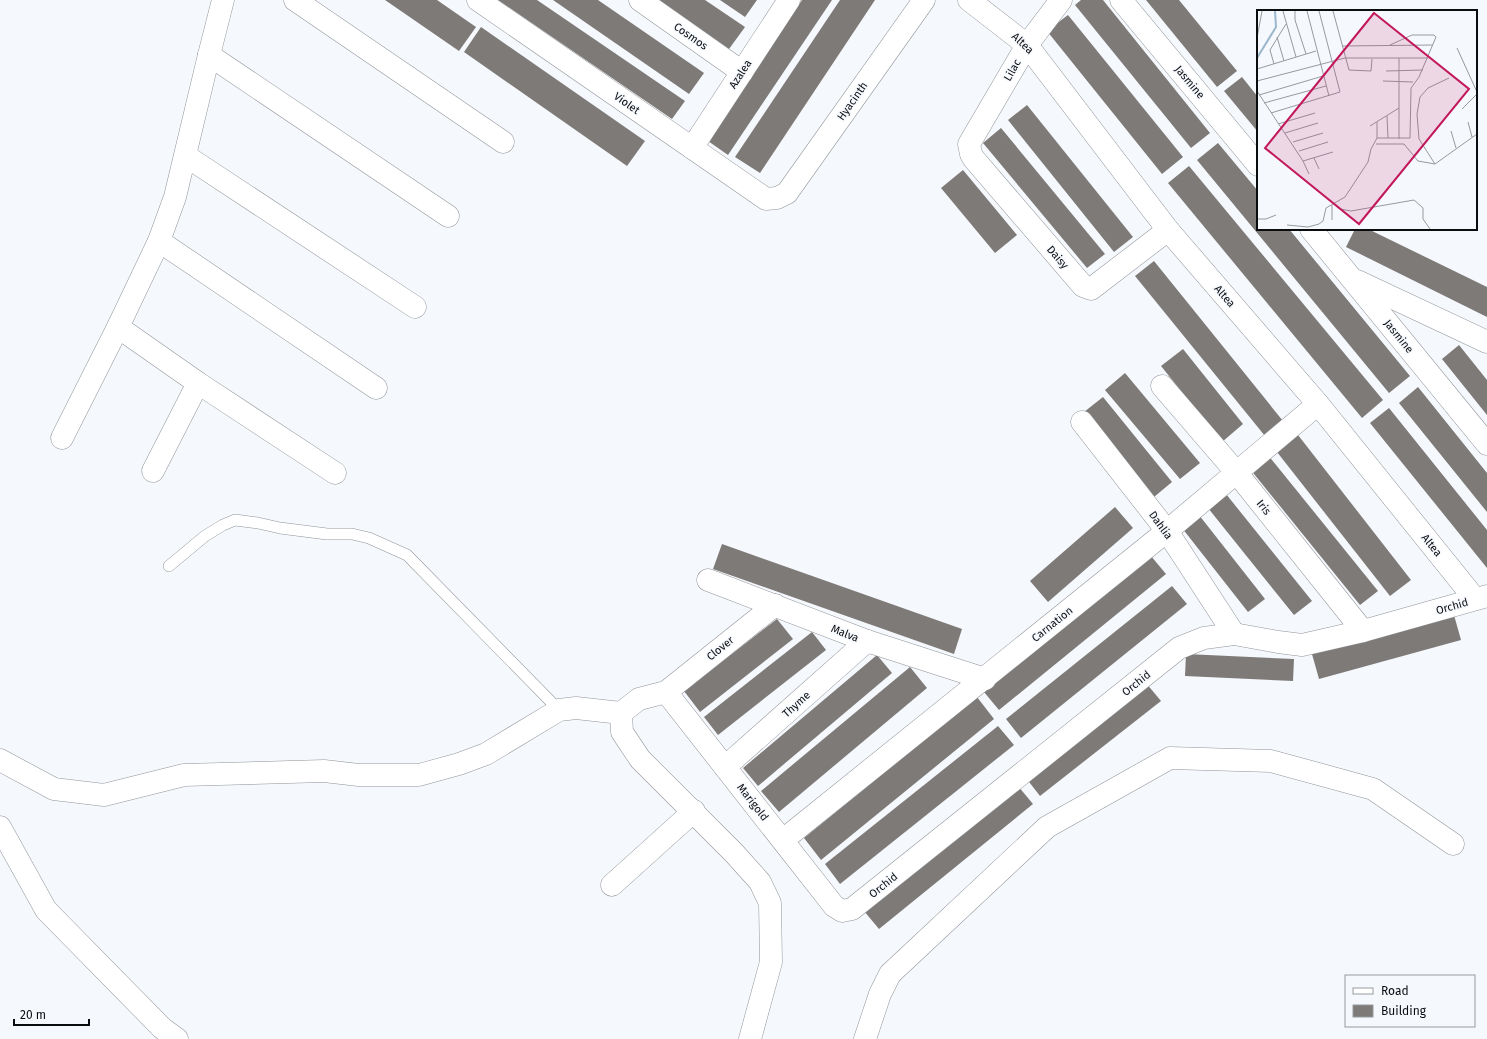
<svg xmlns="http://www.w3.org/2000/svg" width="1487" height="1039" font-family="'Fira Sans',sans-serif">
<rect width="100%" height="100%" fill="#f5f8fd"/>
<g fill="#7e7a77">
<path d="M385,0H437L476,27L459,51Z"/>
<path d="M498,0H537L685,101L672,119Z"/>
<path d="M553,0H598L704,73L689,94Z"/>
<path d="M659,0H705L745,27L729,49Z"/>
<path d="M720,0H757L745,17Z"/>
<path d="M802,0H832L728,155L708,141Z"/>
<path d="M840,0H875L760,173L735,157Z"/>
<path d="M1081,0H1103L1210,133L1191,148L1075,5Z"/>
<path d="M1146,0H1179L1237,71L1217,87Z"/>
<path d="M1068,15L1183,157L1162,174L1047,31Z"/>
<path d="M481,27L645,141L627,166L464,52Z"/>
<path d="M1242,77L1258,97V132L1224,91Z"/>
<path d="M1027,105L1133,237L1114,252L1008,120Z"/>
<path d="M1001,128L1105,254L1087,268L983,143Z"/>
<path d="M1218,143L1258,191V229H1289L1410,376L1389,393L1197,160Z"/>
<path d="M1189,166L1383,400L1362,418L1168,183Z"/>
<path d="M963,170L1017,235L995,253L941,188Z"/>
<path d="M1355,229H1368L1487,287V317L1346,247Z"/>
<path d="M1154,261L1283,421L1265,436L1135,276Z"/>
<path d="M1459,345L1487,380V415L1442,359Z"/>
<path d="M1183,349L1243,424L1222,442L1161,366Z"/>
<path d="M1125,373L1200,463L1180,479L1105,390Z"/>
<path d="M1418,387L1487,473V512L1399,403Z"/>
<path d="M1103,397L1172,482L1154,497L1084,412Z"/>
<path d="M1389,408L1487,530V568L1370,423Z"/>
<path d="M1298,435L1411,580L1390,596L1277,452Z"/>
<path d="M1268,455L1378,591L1360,605L1250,469Z"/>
<path d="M1226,494L1312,601L1294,615L1208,508Z"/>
<path d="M1115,507L1133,528L1048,602L1030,581Z"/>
<path d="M1199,515L1265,599L1248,612L1182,528Z"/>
<path d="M722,544L962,629L954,654L713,569Z"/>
<path d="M1151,556L1166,574L999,710L984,692Z"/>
<path d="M1172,586L1187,604L1021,738L1006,719Z"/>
<path d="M1454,615L1461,640L1319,679L1312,654Z"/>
<path d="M777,619L793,639L700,712L684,691Z"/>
<path d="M812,632L826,650L718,735L704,717Z"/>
<path d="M1186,654L1294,659L1293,681L1185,676Z"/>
<path d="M877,655L892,673L758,786L743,768Z"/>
<path d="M910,667L927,688L779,812L761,791Z"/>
<path d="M1146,683L1161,701L1040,796L1026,778Z"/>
<path d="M977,697L994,719L821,860L804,838Z"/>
<path d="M998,726L1014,745L840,884L825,864Z"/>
<path d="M1018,786L1033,804L879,929L864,911Z"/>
</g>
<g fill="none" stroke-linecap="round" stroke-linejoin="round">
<defs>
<path id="lane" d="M169,566L205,536L223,525L235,520L258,523L280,528L327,534H352L369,538L407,555L559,710"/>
<g id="street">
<path d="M223,0L209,55L175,197L159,241L118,327L198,383L335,473"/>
<path d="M295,0L503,142"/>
<path d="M478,0L766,199L777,198L787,193L924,0"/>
<path d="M640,0L742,72"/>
<path d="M969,0L1027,45L1168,230L1318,404L1475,599"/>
<path d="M1061,0L1027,45L969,144L971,154L974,159L1083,286L1091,289L1168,230"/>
<path d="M1121,0L1258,165"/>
<path d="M209,55L448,216"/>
<path d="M692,148L789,0"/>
<path d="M186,156L415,307"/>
<path d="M1311,229L1487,444"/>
<path d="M159,241L376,388"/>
<path d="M1357,281L1487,342"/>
<path d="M1162,386L1236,472L1363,631"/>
<path d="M1082,422L1167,531L1234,634"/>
<path d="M62,438L118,327"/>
<path d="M153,471L198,383"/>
<path d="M708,580L867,641L985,679"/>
<path d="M666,692L834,906L842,911L852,909L1179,648L1204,638L1234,634L1278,642L1302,645L1363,631L1487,596"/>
<path d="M621,713L622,732L640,759L734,853L760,882L770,903L771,962L750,1039"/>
<path d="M0,760L54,789L104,795L184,775L324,771L359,775H419L459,764L486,754L559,710L576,708L621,713L639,699L666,692L775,605"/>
<path d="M725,767L867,641"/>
<path d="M0,827L46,910L162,1028L177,1039"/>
<path d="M783,840L1167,531L1318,404"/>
<path d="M612,885L694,811"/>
<path d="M865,1039L880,994L890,974L1047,827L1170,758L1271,761L1373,789L1453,844"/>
</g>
</defs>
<use href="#lane" stroke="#919498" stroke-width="12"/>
<use href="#street" stroke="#919498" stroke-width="23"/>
<use href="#lane" stroke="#fff" stroke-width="11"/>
<use href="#street" stroke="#fff" stroke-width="22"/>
</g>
<g text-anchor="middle" stroke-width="3" stroke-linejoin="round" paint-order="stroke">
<g font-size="11" fill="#0b0c0e" stroke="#f5f8fd">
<text transform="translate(691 36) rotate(35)" y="4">Cosmos</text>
<text transform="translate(1023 43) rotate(43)" y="4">Altea</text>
<text transform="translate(1012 70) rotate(-60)" y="4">Lilac</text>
<text transform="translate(740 74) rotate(-57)" y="4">Azalea</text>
<text transform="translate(1190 82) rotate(50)" y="4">Jasmine</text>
<text transform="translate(852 101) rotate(-55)" y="4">Hyacinth</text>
<text transform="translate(627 103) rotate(35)" y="4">Violet</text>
<text transform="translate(1058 257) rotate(49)" y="4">Daisy</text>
<text transform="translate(1225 296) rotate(49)" y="4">Altea</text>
<text transform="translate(1399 336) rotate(51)" y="4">Jasmine</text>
<text transform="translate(1264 507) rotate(51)" y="4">Iris</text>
<text transform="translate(1161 525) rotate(54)" y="4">Dahlia</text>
<text transform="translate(1432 545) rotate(51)" y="4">Altea</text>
<text transform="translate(1452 606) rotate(-16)" y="4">Orchid</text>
<text transform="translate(1052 624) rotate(-39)" y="4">Carnation</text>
<text transform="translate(845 633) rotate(22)" y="4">Malva</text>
<text transform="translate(720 648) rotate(-39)" y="4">Clover</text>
<text transform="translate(1136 683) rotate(-39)" y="4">Orchid</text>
<text transform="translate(796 704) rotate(-42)" y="4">Thyme</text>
<text transform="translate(753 802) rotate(52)" y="4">Marigold</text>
<text transform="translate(883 885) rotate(-39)" y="4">Orchid</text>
</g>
</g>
<g transform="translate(1257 10)">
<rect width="220" height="220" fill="#f5f8fd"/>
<path fill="none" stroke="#9ab7cb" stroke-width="2" d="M0,48L19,17L18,1"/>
<path fill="none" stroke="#979a9d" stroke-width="1" d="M26,1L39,47M38,1V10L49,44M50,1L72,86M76,1L92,60L114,61L115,49M20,27L27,51M0,28L5,1M85,36L176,35M200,38L220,82M142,48V129M17,54L13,40L29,14M0,59L59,41M129,61L166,60M0,71L88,48H171M126,71L156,72M0,81L46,151L76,142M2,85L66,66M7,93L69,76M205,99L220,84M14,103L83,82L62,1M130,106L131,128M211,112L215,127M21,114L58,103M113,116L142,98M194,121L199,138M28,123L61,113M120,128H153L154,78L162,67L179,27L177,25H155L133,35M36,132L66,123M119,134H147L161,151L178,154L220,124M42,141L71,132M57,148L62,159M46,151L52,164M178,154L162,129L160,104L163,87L171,78L192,68M77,194L83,199L94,201L157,190L166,198V209L173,219M75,195V210M0,209H9L19,205M30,215L51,217L62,214L66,211L69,198L88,187L111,152L114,139L120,128V112"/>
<path fill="#c2185b" fill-opacity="0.15" stroke="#c2185b" stroke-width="2" d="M117,3L212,79L102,214L8,138Z"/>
<rect width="220" height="220" fill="none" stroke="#0b0c0e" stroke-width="2"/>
</g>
<rect x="1345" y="975" width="130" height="52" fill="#f5f8fd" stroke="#979a9d"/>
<rect x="1353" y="988" width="20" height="6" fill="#ffffff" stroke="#979a9d"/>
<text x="1381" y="995" font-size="12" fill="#0b0c0e">Road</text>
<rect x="1353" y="1005" width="20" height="12" fill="#7e7a77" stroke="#979a9d"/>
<text x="1381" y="1015" font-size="12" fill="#0b0c0e">Building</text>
<path d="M14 1019v6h75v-6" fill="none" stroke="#0b0c0e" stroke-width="2"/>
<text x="20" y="1019" font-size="12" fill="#0b0c0e" stroke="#f5f8fd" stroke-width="3" paint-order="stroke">20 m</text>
</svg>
